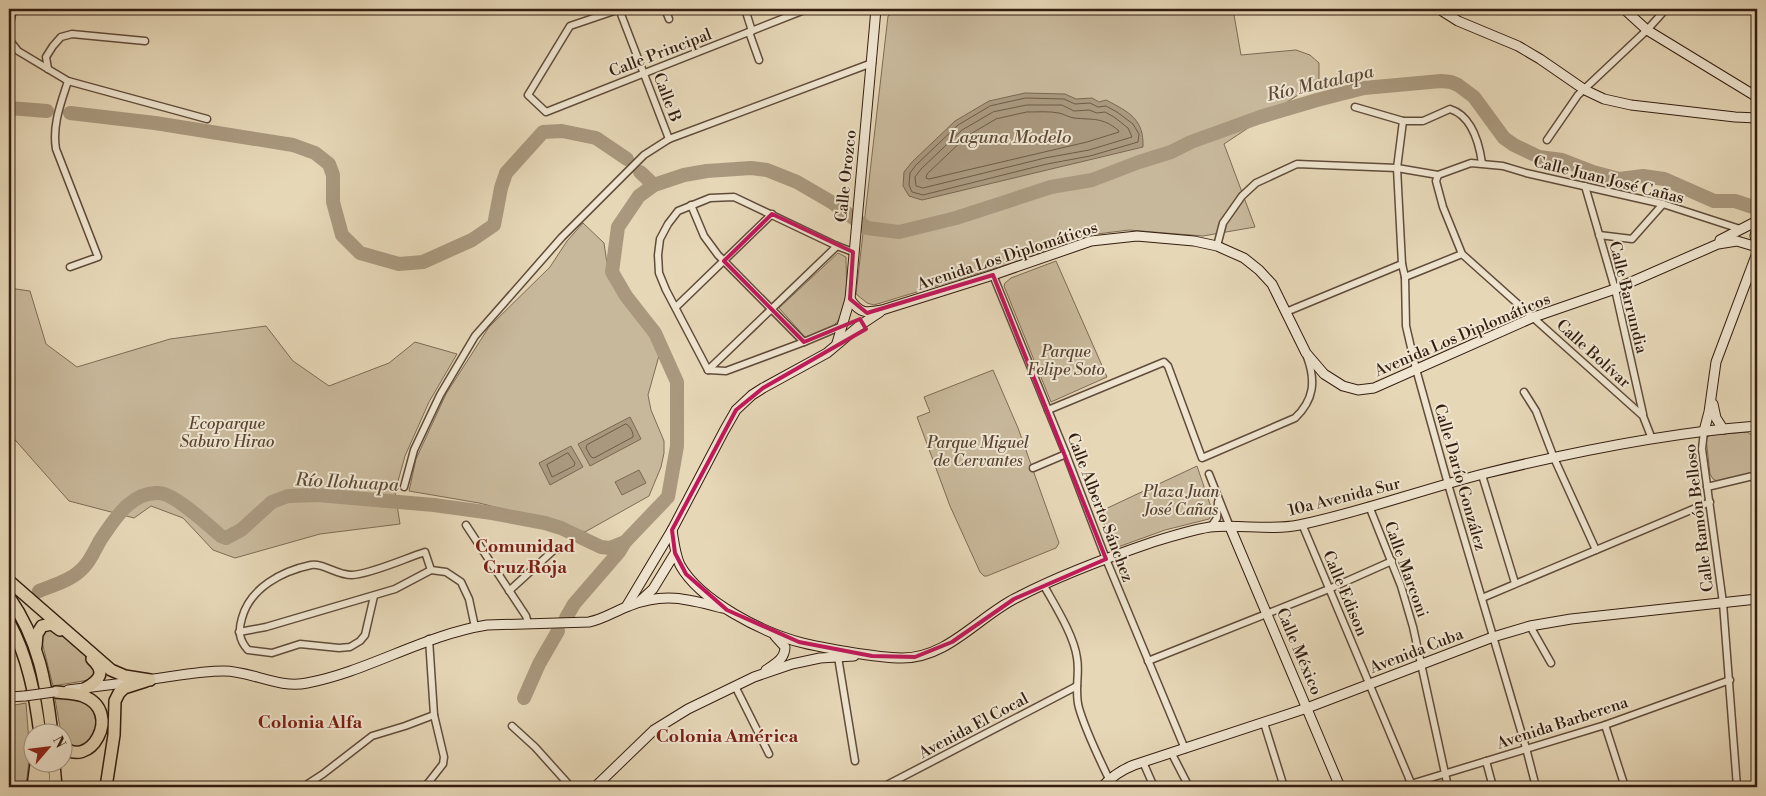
<svg xmlns="http://www.w3.org/2000/svg" width="1766" height="796" font-family="'Libre Bodoni',serif">
<rect width="100%" height="100%" fill="#e6d7b7"/>
<filter id="stains"><feTurbulence type="fractalNoise" baseFrequency=".004" numOctaves="4"/><feColorMatrix values="0 0 0 0 .2 0 0 0 0 .09 0 0 0 0 .02 0 0 0 .5 -.17"/></filter>
<radialGradient id="worn" r=".72"><stop offset=".6" stop-color="#630" stop-opacity="0"/><stop offset="1" stop-color="#630" stop-opacity=".3"/></radialGradient>
<g fill="#c8b89b" stroke="#7e6b56">
<path d="M900,9H1233L1241,55L1296,50L1310,55L1319,63V81L1224,144L1255,227L1203,236L1129,230L1089,235L1012,263L874,305L867,303L856,294L888,16Z"/>
<path d="M583,223L604,243L608,270L628,304L652,333L660,352L648,395L651,410L664,441V453L661,467L649,496L585,532L531,516L479,503L409,491L416,459L446,394L489,327L550,267L567,241Z"/>
<path d="M838,253L846,257C846,276 850,312 834,325C827,331 814,334 805,337L779,308Z"/>
<path d="M1056,261L1107,377L1051,402L1004,286L1005,283L1011,278Z"/>
<path d="M9,288L30,291L46,344L77,367L170,339L266,326L293,361L329,386L389,363L415,342L457,354L429,402L405,456L395,492L400,524L320,534L235,558L213,550L183,518L151,506L134,518L69,501L9,433Z"/>
<path d="M993,370L1018,428L1059,543L1056,548L987,576H984L980,572L950,506L917,417L930,412L924,397Z"/>
<path d="M1747,432L1753,436L1756,472L1752,474L1717,481L1713,479L1710,474L1706,438L1711,435Z"/>
<path d="M1197,466L1212,510V514L1209,519L1165,530L1118,547L1113,545L1099,512Z"/>
<path d="M46,630L57,631L93,663L95,674L89,680L53,686L42,642V637Z"/>
<path d="M68,698C91,701 96,711 97,733L82,747L70,746L64,740L62,734L61,733L55,699Z"/>
<path d="M26,703C28,732 32,759 25,787H9V706Z"/>
</g>
<g fill="#a9987e" stroke="#7a6752">
<path d="M1025,93L1065,94L1076,99L1092,98L1099,102L1106,100C1129,112 1144,119 1143,147L922,200L909,196L903,186L904,172L912,162L955,121L989,101Z"/>
<path d="M630,417L641,439L590,466L578,444Z"/>
<path d="M571,446L583,467L550,485L539,463Z"/>
<path d="M639,470L646,483L622,495L615,482Z"/>
</g>
<g fill="none" stroke-linecap="round" stroke-linejoin="round">
<g stroke="#6e5b47" stroke-width="1">
<path d="M1026,98L1064,99L1075,104L1090,103L1098,107L1106,106L1117,112L1133,124L1139,134L1138,142L1090,156L1047,164L923,195L912,192L909,185L910,173L916,165L958,125L990,106Z"/>
<path d="M1027,105H1062L1074,111L1089,110L1097,113L1105,112L1114,117L1128,128L1132,137L1089,150L1045,158L923,188L916,186L915,177L921,169L962,130L993,112Z"/>
<path d="M1027,112C1037,112 1049,111 1059,113C1064,114 1068,117 1074,118C1093,120 1102,117 1118,130L1119,132L1087,142L929,179L926,178L927,174L967,136L996,119Z"/>
<path d="M626,424C630,425 634,434 633,437L594,458L591,457L586,448L587,445Z"/>
<path d="M568,453L575,463L574,466L552,477L547,465Z"/>
</g>
<g stroke="#a9987e" stroke-width="14">
<path d="M9,108L47,111"/>
<path d="M70,113L155,123L293,145L315,153L329,164L333,175V202L342,235L360,253L399,264L423,262L472,240L494,225L501,188L506,173L543,132L562,131L596,138L627,159"/>
<path d="M640,172L654,185"/>
<path d="M39,591C54,585 72,580 83,568C92,559 96,546 103,536C116,517 133,491 159,493C174,493 209,526 221,536L226,538L241,530L272,502L288,496L317,495L434,505L492,513L545,523L561,528L601,547L610,548L625,542"/>
<path d="M566,618L574,604L619,552L625,542L668,497L677,446V382L655,333L626,296L612,272L618,227L639,196L654,185L684,175L707,171L751,168L767,170L797,182L833,203L867,228L899,232L956,218L1051,187L1092,180L1139,162L1171,152L1191,142L1260,117L1317,100L1364,88L1441,81L1451,82L1458,85L1474,97L1504,138L1514,145L1539,157L1562,160L1593,172L1619,179L1643,176L1664,179L1714,201H1735L1753,207"/>
<path d="M524,698L539,664L558,631"/>
</g>
<defs>
<g id="street">
<path d="M619,9L669,139"/>
<path d="M620,9L570,26L528,95L546,112L807,9"/>
<path d="M665,9L669,19"/>
<path d="M745,9L752,31"/>
<path d="M9,29L13,9"/>
<path d="M749,32L759,60"/>
<path d="M9,33L11,42L18,51L68,81L207,119"/>
<path d="M48,69L46,57L53,46L61,37L72,34L145,41"/>
<path d="M68,81C61,103 52,125 56,149L98,257L70,267"/>
<path d="M1355,107L1403,121H1423L1450,109C1472,116 1479,142 1482,163"/>
<path d="M1403,121L1397,168L1402,264L1405,277L1406,326L1416,369L1448,484L1526,748L1536,787"/>
<path d="M1547,140L1578,95L1647,30L1666,9"/>
<path d="M1585,186L1615,289L1643,414"/>
<path d="M691,205L704,236L718,255L804,342L842,326"/>
<path d="M1599,235L1632,239L1663,204"/>
<path d="M1217,246L1223,223L1242,196L1256,183L1297,164L1397,168L1438,175"/>
<path d="M993,275L1066,454L1106,559L1185,749"/>
<path d="M1405,277L1462,254"/>
<path d="M676,307L772,214"/>
<path d="M1286,312L1402,264"/>
<path d="M708,370L666,290L659,273L658,255L660,239L668,224L678,211L710,198L734,197L837,246L853,252"/>
<path d="M708,370L837,246"/>
<path d="M708,370L726,371L804,342"/>
<path d="M1524,392L1536,411L1554,458L1596,550"/>
<path d="M1048,410L1164,362L1168,366L1202,458L1295,418C1314,400 1316,381 1307,357"/>
<path d="M1756,426L1757,436"/>
<path d="M1704,431L1702,449L1723,603L1737,787"/>
<path d="M1652,439L1643,416L1462,254L1443,207L1436,181L1438,175L1471,163L1503,166L1526,173L1663,204L1740,229"/>
<path d="M1033,468L1066,454"/>
<path d="M1209,474L1230,527"/>
<path d="M1482,475L1515,583"/>
<path d="M404,487L414,450L440,395L475,336L562,237L644,155L669,139L872,63"/>
<path d="M1707,487L1757,475"/>
<path d="M1369,506L1401,586L1413,627L1448,787"/>
<path d="M1302,524L1411,783"/>
<path d="M466,525L526,616L528,623"/>
<path d="M1211,527L1217,518L1218,502"/>
<path d="M1043,584C1054,604 1074,635 1077,658C1080,674 1074,691 1079,708C1086,732 1098,756 1109,779"/>
<path d="M509,591L555,549H559"/>
<path d="M374,596L365,635L360,641L350,647L339,648L300,644L272,653L248,650C239,640 238,631 242,618C250,588 282,571 311,565C324,563 336,575 352,575C371,574 406,558 425,552L431,570"/>
<path d="M1482,598L1710,502"/>
<path d="M1530,626L1551,663"/>
<path d="M239,632L266,627L395,589L431,570L446,572L461,582L469,599L475,627"/>
<path d="M838,657L855,761"/>
<path d="M1148,661L1329,589L1392,561"/>
<path d="M735,686L769,754"/>
<path d="M1264,723L1284,787"/>
<path d="M1605,725L1625,787"/>
<path d="M512,726L535,747L571,787"/>
<path d="M1172,754L1189,787"/>
<path d="M1486,761L1493,787"/>
<path d="M1143,762L1154,787"/>
<path d="M303,787L323,774L372,736L405,726L434,715"/>
<path d="M425,787L443,764L444,757L434,715L429,639"/>
<path d="M883,787L1077,686"/>
<path d="M1401,787L1605,725L1730,680"/>
</g>
<g id="secondary">
<path d="M1439,9L1458,21L1518,46L1540,59L1585,90L1604,99L1631,105L1735,117L1757,118"/>
<path d="M1624,9L1647,30L1757,97"/>
<path d="M1757,227L1755,236L1757,243"/>
<path d="M1720,240L1757,221"/>
<path d="M850,299C860,314 866,313 882,310L993,275L1091,241L1137,236L1194,241L1217,246L1244,258L1259,270L1272,284L1306,353L1324,374L1343,386L1358,390L1374,388L1534,317L1615,289L1718,244L1737,241L1757,247"/>
<path d="M837,343L850,299L876,9"/>
<path d="M1713,404L1716,418L1723,429"/>
<path d="M1704,431L1709,412L1716,362L1757,253"/>
<path d="M1230,527L1340,787"/>
<path d="M672,530C674,542 675,554 680,565C700,601 763,633 803,643C818,647 834,649 849,652C867,655 885,658 902,658C948,658 978,617 1016,598C1060,575 1106,558 1153,542C1172,536 1191,530 1210,527C1240,524 1271,531 1299,525C1361,512 1421,490 1483,474C1572,452 1665,433 1757,426"/>
<path d="M640,601L653,589L675,553"/>
<path d="M626,607L672,530L724,431L736,410L752,395L763,388L827,353L859,326L880,312"/>
<path d="M766,670C775,664 785,659 785,647L775,636"/>
<path d="M145,680C171,677 198,671 224,671C251,671 279,689 307,683C369,671 424,635 487,625L589,622C604,619 615,611 629,606C664,592 688,599 722,608"/>
<path d="M68,690L132,682"/>
<path d="M9,697L25,696"/>
<path d="M595,787L654,730L688,709L754,677L792,664L820,658L854,656"/>
<path d="M1102,787C1111,777 1121,770 1134,765L1307,708L1493,637L1530,626L1571,619L1757,599"/>
</g>
<g id="highway">
<path d="M9,581L111,670L125,676L150,680"/>
<path d="M9,597C39,640 46,683 52,734"/>
<path d="M9,622C28,657 35,695 40,734"/>
<path d="M36,646L37,634L42,626L52,624L60,630"/>
<path d="M86,688C100,680 106,672 92,659"/>
<path d="M56,692C64,693 75,693 83,696C125,712 88,773 62,745"/>
<path d="M42,764L45,787"/>
<path d="M54,764L56,787"/>
<path d="M33,787L36,764"/>
<path d="M106,787L114,735L115,701L119,693L124,688L146,681"/>
</g>
</defs>
<use href="#street" stroke="#604c3a" stroke-width="9"/>
<use href="#secondary" stroke="#341e10" stroke-width="11"/>
<use href="#highway" stroke="#341e10" stroke-width="14"/>
<use href="#street" stroke="#efe5d0" stroke-width="6"/>
<use href="#secondary" stroke="#efe5d0" stroke-width="9"/>
<use href="#highway" stroke="#e6d7b7" stroke-width="11"/>
<defs>
<path id="secondary-bridge" d="M25,696L54,692"/>
</defs>
<use href="#secondary-bridge" stroke="#341e10" stroke-width="11" stroke-linecap="butt"/>
<use href="#secondary-bridge" stroke="#efe5d0" stroke-width="9"/>
</g>
<path fill="none" stroke="#c2185b" stroke-width="4" stroke-linejoin="round" d="M772,214L853,252L850,299L867,313L993,275L1106,559L1014,599L952,642L915,657L872,656L799,642L727,610L686,574L675,553L672,530L736,410L763,388L866,329L860,319L804,342L724,261Z"/>
<g text-anchor="middle" stroke-width="4" stroke-linejoin="round" paint-order="stroke">
<g font-size="16" fill="#341e10" stroke="#efe5d0">
<text transform="translate(660 52) rotate(-21)" y="6">Calle Principal</text>
<text transform="translate(668 97) rotate(69)" y="6">Calle B</text>
<text transform="translate(845 176) rotate(-84)" y="6">Calle Orozco</text>
<text transform="translate(1609 179) rotate(14)" y="6">Calle Juan José Cañas</text>
<text transform="translate(1007 255) rotate(-18)" y="6">Avenida Los Diplomáticos</text>
<text transform="translate(1629 297) rotate(76)" y="6">Calle Barrundia</text>
<text transform="translate(1462 334) rotate(-23)" y="6">Avenida Los Diplomáticos</text>
<text transform="translate(1594 353) rotate(42)" y="6">Calle Bolívar</text>
<text transform="translate(1461 477) rotate(74)" y="6">Calle Darío González</text>
<text transform="translate(1344 496) rotate(-14)" y="6">10a Avenida Sur</text>
<text transform="translate(1101 507) rotate(69)" y="6">Calle Alberto Sánchez</text>
<text transform="translate(1698 518) rotate(-97)" y="6">Calle Ramón Belloso</text>
<text transform="translate(1407 569) rotate(70)" y="6">Calle Marconi</text>
<text transform="translate(1346 593) rotate(67)" y="6">Calle Edison</text>
<text transform="translate(1416 650) rotate(-21)" y="6">Avenida Cuba</text>
<text transform="translate(1300 651) rotate(67)" y="6">Calle México</text>
<text transform="translate(1562 722) rotate(-18)" y="6">Avenida Barberena</text>
<text transform="translate(973 725) rotate(-28)" y="6">Avenida El Cocal</text>
</g>
<g font-size="16" font-style="italic" fill="#594433" stroke="#efe5d0">
<text x="1066" y="357">Parque<tspan x="1066" dy="18">Felipe Soto</tspan></text>
<text x="227" y="429">Ecoparque<tspan x="227" dy="18">Saburo Hirao</tspan></text>
<text x="978" y="448">Parque Miguel<tspan x="978" dy="18">de Cervantes</tspan></text>
<text x="1181" y="497">Plaza Juan<tspan x="1181" dy="18">José Cañas</tspan></text>
</g>
<g font-size="18" font-style="italic" fill="#5d4936" stroke="#efe5d0">
<text transform="translate(1320 83) rotate(-13)" y="6">Río Matalapa</text>
<text x="1010" y="143">Laguna Modelo</text>
<text transform="translate(347 482) rotate(3)" y="6">Río Ilohuapa</text>
</g>
<g font-size="18" font-weight="bold" fill="#7a1f14" stroke="#efe5d0">
<text x="525" y="552">Comunidad<tspan x="525" dy="21">Cruz Roja</tspan></text>
<text x="310" y="728">Colonia Alfa</text>
<text x="727" y="742">Colonia América</text>
</g>
</g>
<rect width="1766" height="796" fill="none" stroke="#e6d7b7" stroke-width="30"/>
<rect x="10" y="10" width="1746" height="776" fill="none" stroke="#341e10" stroke-width="2.5"/>
<rect x="15" y="15" width="1736" height="766" fill="none" stroke="#341e10"/>
<g transform="translate(48 748) rotate(62)"><circle r="24" fill="#efe5d0" stroke="#a49583"/>
<path d="M0-4L9 19L0 12L-9 19Z" fill="#8f2418"/>
<text y="-8" font-size="14" font-weight="bold" text-anchor="middle" fill="#341e10">N</text>
</g>
<rect width="100%" height="100%" filter="url(#stains)"/>
<rect width="100%" height="100%" fill="url(#worn)"/>
</svg>
